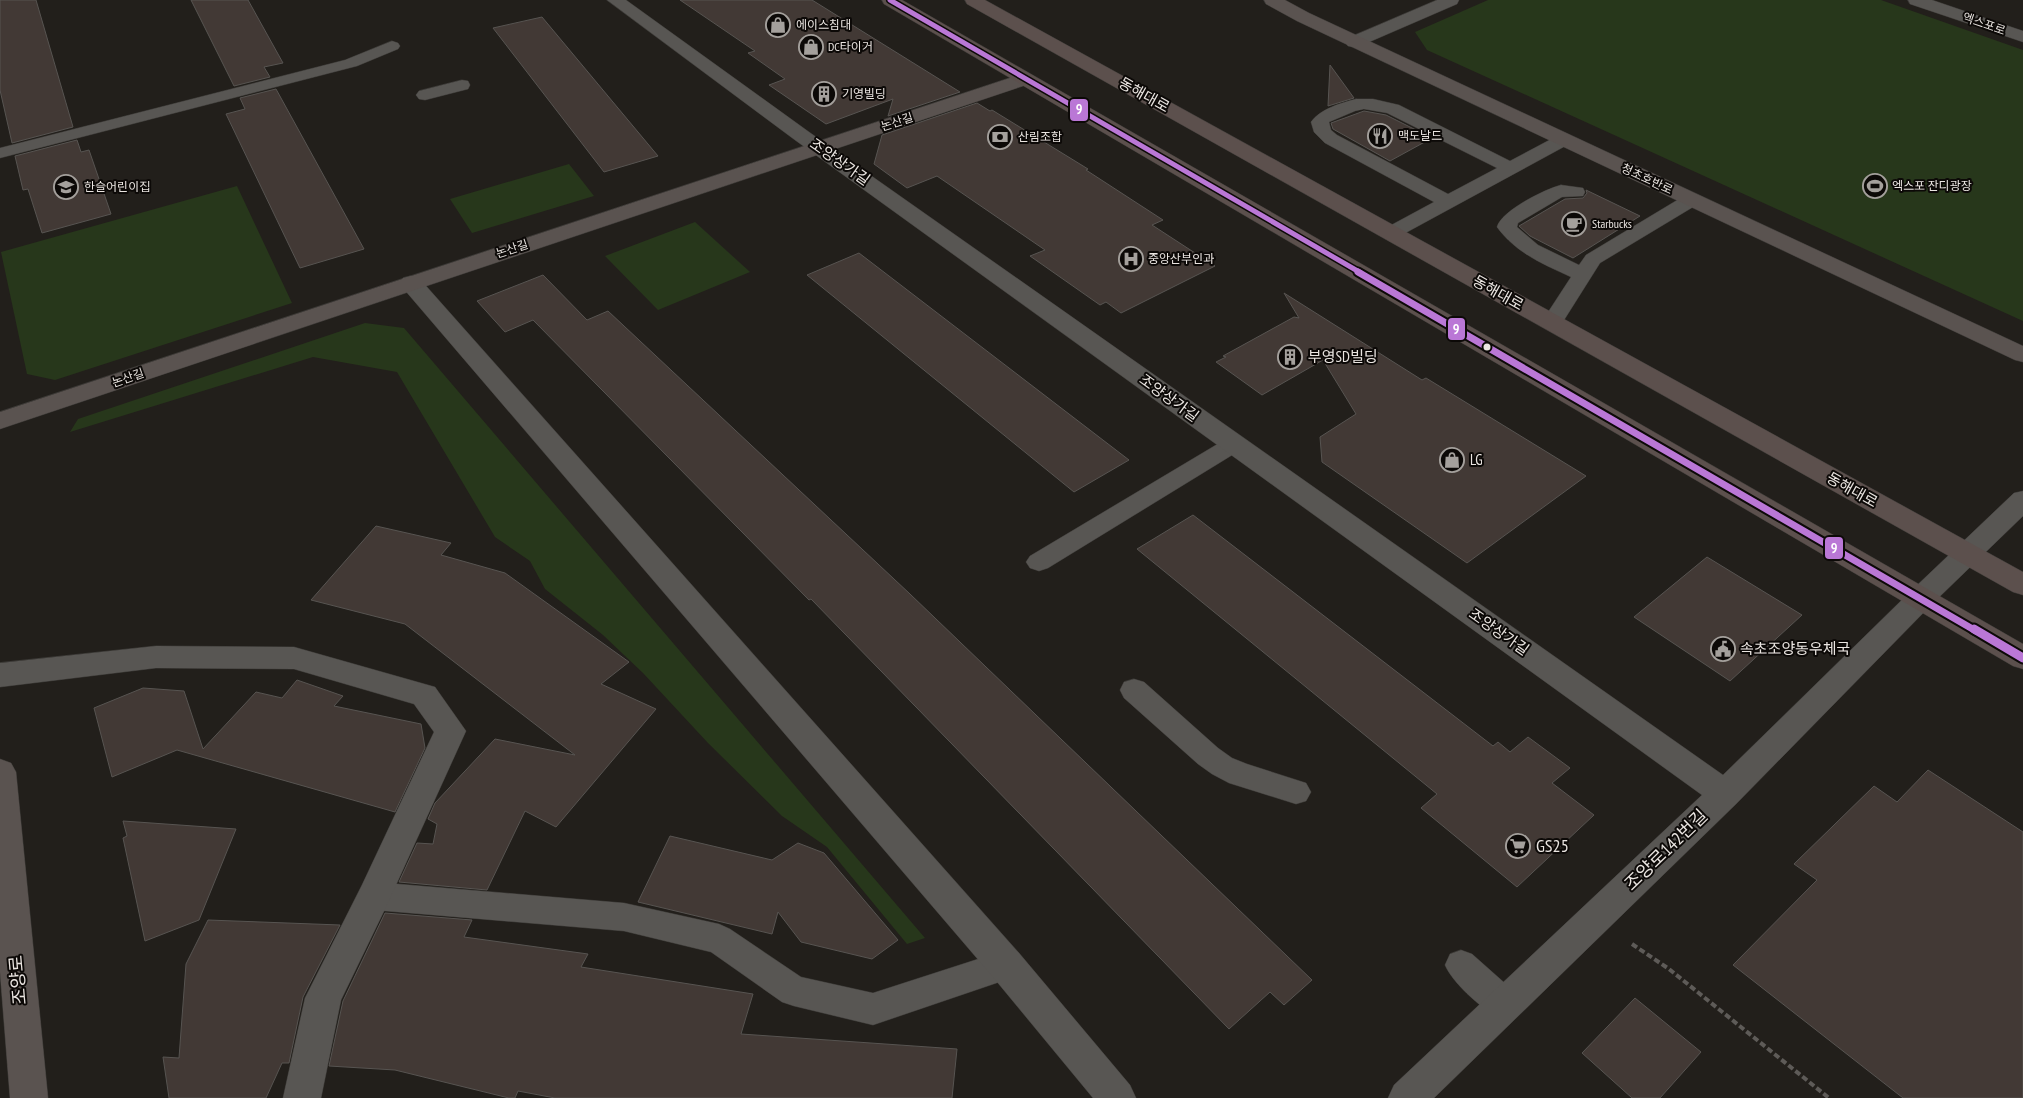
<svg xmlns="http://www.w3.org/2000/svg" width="2023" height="1098" font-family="'PT Sans Narrow','Noto Sans KR',sans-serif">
<rect width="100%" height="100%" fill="#221f1b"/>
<g fill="#27371b">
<path d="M1488,0H1881L2023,50V321L1427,50L1415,32Z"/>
<path d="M569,164L594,196L472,233L450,199Z"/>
<path d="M237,186L292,303L55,380L27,374L1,252Z"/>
<path d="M695,222L750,272L658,310L605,256Z"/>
<path d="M365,323L404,328L925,938L907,944L827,847L782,816L708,743L643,673L603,635L545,589L530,561L495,537L397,372L313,357L70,432L78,419Z"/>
</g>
<g fill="#423935" stroke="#575451">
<path d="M0,0H36L73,127L12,143L0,90Z"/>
<path d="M191,0H248L283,63L264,67L270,77L234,86Z"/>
<path d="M680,0H812L960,92L888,116L893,99L826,124L769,85L785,79L748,53L755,51Z"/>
<path d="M542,17L658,156L604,172L493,28Z"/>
<path d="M1330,65L1354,98L1328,106Z"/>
<path d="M276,89L364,249L300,268L226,114L245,109L240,98Z"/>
<path d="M977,103L990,111L992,110L1088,169L1086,170L1163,220L1152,225L1215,266L1121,313L1106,302L1100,305L1030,256L1045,250L937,176L907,188L874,164L882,135Z"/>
<path d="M1364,111L1386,115L1432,138L1390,161L1333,129L1331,123Z"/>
<path d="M77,140L81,152L89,150L111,214L42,233L28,189L23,190L15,156Z"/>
<path d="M1586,190L1640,216L1573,258L1530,236L1519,226L1565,199L1583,198L1587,193Z"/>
<path d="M859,253L1129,460L1074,492L807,275Z"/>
<path d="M543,275L587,320L608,311L910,594L1312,980L1284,1005L1270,992L1229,1029L811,599L809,600L533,320L505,332L477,301Z"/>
<path d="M1284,293L1422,380L1426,378L1586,476L1467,563L1322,462L1320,437L1356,414L1323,360L1262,395L1216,362L1226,357L1223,356L1294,317L1299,318Z"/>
<path d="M1193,515L1493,746L1498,742L1510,752L1528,737L1570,768L1552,783L1594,815L1517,887L1421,808L1437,794L1137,549Z"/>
<path d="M376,526L451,543L441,555L505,573L629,662L601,684L656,709L556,827L525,811L487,890L399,882L417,843L433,844L437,824L428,819L435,803L495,739L575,755L405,624L311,600Z"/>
<path d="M1707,557L1802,615L1730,681L1634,617Z"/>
<path d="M297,680L343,696L334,706L421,724L425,748L395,812L177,750L112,777L94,708L143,688L184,691L203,749L256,692L282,698Z"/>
<path d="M1928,770L2023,832V1098H1903L1733,965L1817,880L1794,864L1874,786L1897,802Z"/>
<path d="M123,821L236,829L199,920L145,941L123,838L127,836Z"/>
<path d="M670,836L772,860L798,843L824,853L898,940L872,959L801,942L778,912L772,934L638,902Z"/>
<path d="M385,913L472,920L464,937L588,954L581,967L753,994L741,1034L957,1049L952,1098H555L518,1091L515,1098H509L395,1070L329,1066L343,1001Z"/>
<path d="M208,920L340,925L303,997L289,1063H282L266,1098H169L163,1057L179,1058L186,964Z"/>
<path d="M1635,998L1701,1052L1660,1098H1632L1582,1053Z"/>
</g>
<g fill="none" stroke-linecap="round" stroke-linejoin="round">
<defs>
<g id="lane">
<path d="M392,41L398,43L400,46L398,49L357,66L0,158V148L345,60Z"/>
<path d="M462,80L468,81L470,85L468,89L425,100L419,99L416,95L419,91Z"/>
<path d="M1356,99H1373L1399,105L1510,161L1557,136L1563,135L1569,136L1572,140L1569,144L1398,237L1391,239L1384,237L1381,233L1384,229L1434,202L1325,143L1314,132L1311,122C1320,109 1341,103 1356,99ZM1364,109L1387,113L1497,168L1448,194L1337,135L1331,130L1329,122L1355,111Z"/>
<path d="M1561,185L1583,188L1585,192L1583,196L1562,197L1518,223L1517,227L1538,245L1579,265L1586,255L1684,196L1691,194L1698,196L1700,200L1698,204L1600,263L1559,328L1552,329L1545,328L1541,323L1571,277C1543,264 1516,253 1497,227C1501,211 1545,189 1561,185Z"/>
<path d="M1234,436L1242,439L1246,444L1242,449L1048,568L1039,571L1030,568L1026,562L1030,556L1226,439Z"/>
<path d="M1134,679L1144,682L1218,748L1232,758L1247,764L1306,783L1311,792L1306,801L1296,804L1229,783L1212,774L1198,764L1124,698L1120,690L1124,682Z"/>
<path d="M374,882L624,903L719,924L730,929L801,977L873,993L1006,950L1017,954L1022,965L1017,976L873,1025L794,1006L782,1002L711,952L624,931L374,910L363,906L358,896L363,886Z"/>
<path d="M1461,950L1472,954L1517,994L1521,1005L1517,1016L1505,1021C1486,1013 1453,984 1445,965L1450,954Z"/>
</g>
<g id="street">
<path d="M607,0H626L809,132L1723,775L1911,591L2014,493L2023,491V516L1931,605L1736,804L1434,1098H1388L1394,1085L1702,795L795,140Z"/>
<path d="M1437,0H1459L1457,4L1360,46L1354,47L1348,46L1345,42L1348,38Z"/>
<path d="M1908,0H1932L2023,31V42L1910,4Z"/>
<path d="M411,276L419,278L1019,953L1130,1085L1136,1098H1093L993,977L403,288L400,283L403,278Z"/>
<path d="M156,646L294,647L435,687L466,731L386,907L341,1000L321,1098H283L305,998L362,885L434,732L414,704L294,669L156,668L0,687V663Z"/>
</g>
<g id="secondary">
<path d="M1264,0H1285L1309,13L2023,346V362L2015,360L1297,21L1266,4Z"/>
<path d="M1025,73L1032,75L1034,79L1032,83L0,429V412Z"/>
<path d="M0,759L11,763L16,772L48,1098H10L0,972Z"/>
</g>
<g id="primary">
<path d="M882,0H902L2023,644V669L2013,666L884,4Z"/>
<path d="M965,0H985L2023,572V595L2013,592L967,4Z"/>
</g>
</defs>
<use href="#lane" stroke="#3b3936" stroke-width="1"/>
<use href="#street" stroke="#3b3936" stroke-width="1"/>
<use href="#secondary" stroke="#3b3936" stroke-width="1"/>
<use href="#primary" stroke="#3b3936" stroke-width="1"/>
<path stroke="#5e5b58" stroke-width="4" stroke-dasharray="6 3" stroke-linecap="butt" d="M1632,944L1669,969L1829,1098"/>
<use href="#lane" fill="#585653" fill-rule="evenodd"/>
<use href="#street" fill="#585653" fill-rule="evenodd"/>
<use href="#secondary" fill="#5a5350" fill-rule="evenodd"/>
<use href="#primary" fill="#5c504d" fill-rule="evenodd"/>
<defs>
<path id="bus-1-far2" d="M890,0L1361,273"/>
<path id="bus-1-far1" d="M1358,272L1976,631"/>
<path id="bus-1" d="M1974,629L2023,658"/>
</defs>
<use href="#bus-1-far2" stroke="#0c0907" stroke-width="8"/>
<use href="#bus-1-far1" stroke="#0c0907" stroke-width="11"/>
<use href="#bus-1" stroke="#0c0907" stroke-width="13"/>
<use href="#bus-1-far2" stroke="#ba77d6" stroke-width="5"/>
<use href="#bus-1-far1" stroke="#ba77d6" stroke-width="7"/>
<use href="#bus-1" stroke="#ba77d6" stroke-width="9"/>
</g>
<defs>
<symbol id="shop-ring" viewBox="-11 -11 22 22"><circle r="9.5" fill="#0c0907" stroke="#a4a09c" stroke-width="1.5"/><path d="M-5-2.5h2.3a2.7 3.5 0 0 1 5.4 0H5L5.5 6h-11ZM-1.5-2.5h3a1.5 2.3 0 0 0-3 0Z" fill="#a4a09c"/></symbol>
<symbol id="building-ring" viewBox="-11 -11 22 22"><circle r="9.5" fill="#0c0907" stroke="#a4a09c" stroke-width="1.5"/><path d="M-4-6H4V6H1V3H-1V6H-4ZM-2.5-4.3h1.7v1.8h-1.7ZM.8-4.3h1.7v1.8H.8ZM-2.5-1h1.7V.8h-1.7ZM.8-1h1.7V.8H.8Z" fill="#a4a09c"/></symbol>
<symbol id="restaurant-ring" viewBox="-11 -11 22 22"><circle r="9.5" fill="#0c0907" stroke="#a4a09c" stroke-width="1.5"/><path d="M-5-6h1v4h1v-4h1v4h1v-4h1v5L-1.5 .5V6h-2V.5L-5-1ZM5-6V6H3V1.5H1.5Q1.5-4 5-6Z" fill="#a4a09c"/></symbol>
<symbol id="bank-ring" viewBox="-11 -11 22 22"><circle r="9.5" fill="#0c0907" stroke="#a4a09c" stroke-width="1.5"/><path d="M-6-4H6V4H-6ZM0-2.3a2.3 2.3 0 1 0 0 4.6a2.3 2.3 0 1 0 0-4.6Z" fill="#a4a09c"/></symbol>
<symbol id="stadium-ring" viewBox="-11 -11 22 22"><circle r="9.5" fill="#0c0907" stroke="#a4a09c" stroke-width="1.5"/><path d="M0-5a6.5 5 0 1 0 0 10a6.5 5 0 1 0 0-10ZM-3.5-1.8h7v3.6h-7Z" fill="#a4a09c"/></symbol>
<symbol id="school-ring" viewBox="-11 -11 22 22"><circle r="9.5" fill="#0c0907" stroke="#a4a09c" stroke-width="1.5"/><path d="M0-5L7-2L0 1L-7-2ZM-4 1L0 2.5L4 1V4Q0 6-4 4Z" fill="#a4a09c"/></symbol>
<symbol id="cafe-ring" viewBox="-11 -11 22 22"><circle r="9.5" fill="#0c0907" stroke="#a4a09c" stroke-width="1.5"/><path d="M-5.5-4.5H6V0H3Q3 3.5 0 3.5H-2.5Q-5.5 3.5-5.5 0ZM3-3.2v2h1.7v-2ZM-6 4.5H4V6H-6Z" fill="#a4a09c"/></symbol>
<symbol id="hospital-ring" viewBox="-11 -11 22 22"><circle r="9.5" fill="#0c0907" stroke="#a4a09c" stroke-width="1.5"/><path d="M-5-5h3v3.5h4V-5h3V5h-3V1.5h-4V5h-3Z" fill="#a4a09c"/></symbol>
<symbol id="civic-ring" viewBox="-11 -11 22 22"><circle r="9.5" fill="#0c0907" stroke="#a4a09c" stroke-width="1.5"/><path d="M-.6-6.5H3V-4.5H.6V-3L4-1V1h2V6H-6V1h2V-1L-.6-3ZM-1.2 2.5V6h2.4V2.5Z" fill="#a4a09c"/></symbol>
<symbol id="supermarket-ring" viewBox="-11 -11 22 22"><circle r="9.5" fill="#0c0907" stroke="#a4a09c" stroke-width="1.5"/><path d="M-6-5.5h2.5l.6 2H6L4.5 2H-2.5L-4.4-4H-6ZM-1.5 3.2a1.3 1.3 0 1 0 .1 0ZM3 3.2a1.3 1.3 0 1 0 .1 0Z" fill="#a4a09c"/></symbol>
</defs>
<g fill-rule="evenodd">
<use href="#shop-ring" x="764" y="11" width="28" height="28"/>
<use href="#shop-ring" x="797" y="33" width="28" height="28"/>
<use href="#building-ring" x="810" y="80" width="28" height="28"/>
<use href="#restaurant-ring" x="1366" y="122" width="28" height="28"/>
<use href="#bank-ring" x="986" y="123" width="28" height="28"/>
<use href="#stadium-ring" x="1861" y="172" width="28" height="28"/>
<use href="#school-ring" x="52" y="173" width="28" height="28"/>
<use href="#cafe-ring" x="1560" y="210" width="28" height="28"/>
<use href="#hospital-ring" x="1117" y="245" width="28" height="28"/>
<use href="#building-ring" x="1276" y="343" width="28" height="28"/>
<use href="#shop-ring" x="1438" y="446" width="28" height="28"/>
<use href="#civic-ring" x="1709" y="635" width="28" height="28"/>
<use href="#supermarket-ring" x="1504" y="832" width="28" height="28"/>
</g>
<circle fill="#eae5e1" stroke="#0c0907" stroke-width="2" cx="1487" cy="347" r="4.5"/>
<g text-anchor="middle" stroke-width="4" stroke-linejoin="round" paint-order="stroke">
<g font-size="12" fill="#eae5e1" stroke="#0c0907">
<text transform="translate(1984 24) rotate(19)" y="4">엑스포로</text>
<text transform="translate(897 122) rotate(-18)" y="4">논산길</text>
<text transform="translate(1647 179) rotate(25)" y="4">청초호반로</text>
<text transform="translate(512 249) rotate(-18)" y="4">논산길</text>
<text transform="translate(128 378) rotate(-19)" y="4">논산길</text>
</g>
<g font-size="12" fill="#eae5e1" stroke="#0c0907" text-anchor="start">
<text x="796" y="29">에이스침대</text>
<text x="828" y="51">DC타이거</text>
<text x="842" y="98">기영빌딩</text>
<text x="1398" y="140">맥도날드</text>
<text x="1018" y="141">산림조합</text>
<text x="1892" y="190">엑스포 잔디광장</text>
<text x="84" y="191">한슬어린이집</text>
<text x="1592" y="228">Starbucks</text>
<text x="1148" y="263">중앙산부인과</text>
</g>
<g font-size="15" fill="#eae5e1" stroke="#0c0907">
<text transform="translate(1144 95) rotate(29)" y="5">동해대로</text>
<text transform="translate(840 162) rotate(35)" y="5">조양상가길</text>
<text transform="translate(1498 293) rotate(29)" y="5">동해대로</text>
<text transform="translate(1169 398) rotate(36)" y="5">조양상가길</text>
<text transform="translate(1852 490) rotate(29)" y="5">동해대로</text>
<text transform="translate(1499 632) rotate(35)" y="5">조양상가길</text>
</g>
<g font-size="15" fill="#eae5e1" stroke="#0c0907" text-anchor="start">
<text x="1308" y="362">부영SD빌딩</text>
<text x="1470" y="465">LG</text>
<text x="1740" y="654">속초조양동우체국</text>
</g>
<g font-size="18" fill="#eae5e1" stroke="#0c0907" text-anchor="start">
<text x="1536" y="852">GS25</text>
</g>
<g font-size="18" fill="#eae5e1" stroke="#0c0907">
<text transform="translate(1666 850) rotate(-44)" y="6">조양로142번길</text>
<text transform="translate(18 980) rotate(-95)" y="6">조양로</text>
</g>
</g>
<g stroke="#0c0907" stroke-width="2">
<rect x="1069" y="98" width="20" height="24" rx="5" fill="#ba77d6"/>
<rect x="1447" y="317" width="19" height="24" rx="5" fill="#ba77d6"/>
<rect x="1824" y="536" width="20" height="24" rx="5" fill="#ba77d6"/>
</g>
<g font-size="14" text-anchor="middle" font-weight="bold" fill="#fff">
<text x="1079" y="114">9</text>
<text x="1456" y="334">9</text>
<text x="1834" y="553">9</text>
</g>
</svg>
